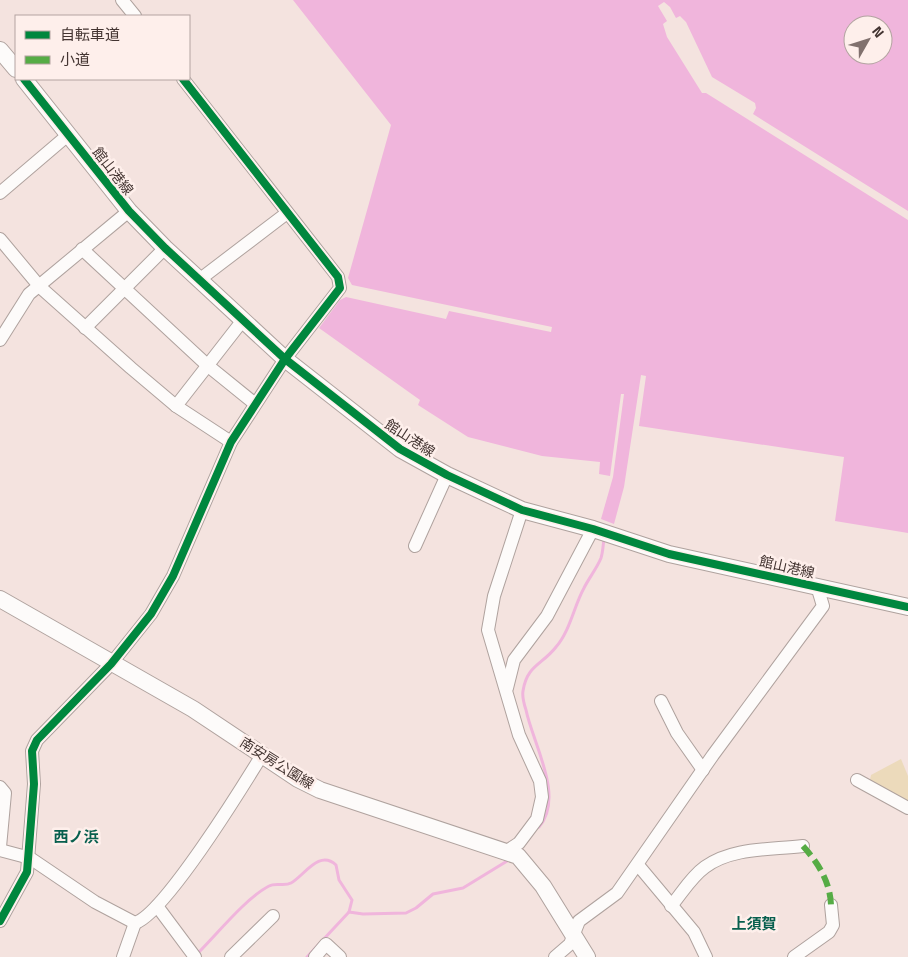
<svg xmlns="http://www.w3.org/2000/svg" width="908" height="957" font-family="'Titillium Web','Noto Sans JP',sans-serif">
<rect width="100%" height="100%" fill="#f4e3df"/>
<path fill="#ecdabb" d="M901,759L908,776V805L870,780L871,775Z"/>
<path fill="#f0b5dc" fill-rule="evenodd" d="M293,0H908V211L753,114L756,108L755,103L712,77L686,22L680,16L676,18L670,7L664,2L658,6L667,21L663,24L667,37L702,93H706L908,220V533L835,521L844,457L639,426L646,376L641,375L624,487L614,524L601,519L613,477L624,394H621L610,476L599,474L600,462L542,456L468,437L418,405L420,400L319,328L340,300L346,297L446,319L449,311L551,332L552,327L352,285L348,278L391,125ZM853,25H883V55H853Z"/>
<g fill="none" stroke-linecap="round" stroke-linejoin="round">
<g stroke="#f0b5dc" stroke-width="3">
<path d="M539,827C565,797 533,744 526,710C524,704 522,697 523,691C527,665 542,665 556,647C570,631 574,606 584,588C589,578 597,568 601,558C603,552 603,545 604,539"/>
<path d="M199,952C218,933 246,898 269,886C276,882 284,887 291,883C304,876 319,849 336,865L339,880L352,900L349,912"/>
<path d="M307,957L349,912L363,914L406,913L416,908L433,894L463,888L512,858"/>
</g>
<defs>
<g id="minor">
<path d="M122,0L135,16"/>
<path d="M0,193L68,135"/>
<path d="M0,239L40,287L131,368L176,406L231,442"/>
<path d="M82,249L207,365L254,403"/>
<path d="M199,280L287,213"/>
<path d="M85,328L165,248"/>
<path d="M0,340L29,294L129,211"/>
<path d="M176,406L243,320"/>
<path d="M415,546L447,475"/>
<path d="M507,688L514,660L547,616L593,529"/>
<path d="M661,701L677,733L703,770"/>
<path d="M857,780L908,808"/>
<path d="M0,787L5,793L0,847"/>
<path d="M0,850L30,858L95,902L135,923C164,914 243,786 262,755"/>
<path d="M507,851L519,843L537,819L542,797L540,781L519,735L488,630L494,596L522,510"/>
<path d="M638,865L694,932L706,957"/>
<path d="M157,906L195,957"/>
<path d="M671,906C682,893 691,877 705,867C732,847 771,850 803,846"/>
<path d="M0,921L27,872L34,784L32,751L37,740L111,664L151,614L173,576L231,442L285,359L340,288L338,277L183,79"/>
<path d="M123,957L135,923"/>
<path d="M231,957L273,916"/>
<path d="M315,957L326,944L340,957"/>
<path d="M555,957L570,944L579,921L617,893L713,755L823,606L817,586"/>
<path d="M794,957L829,932L833,925L831,905"/>
</g>
<g id="major">
<path d="M0,50L16,69"/>
<path d="M24,79L129,211L165,248L285,359L400,449L447,475L522,510L593,529L669,554L908,607"/>
<path d="M0,599L193,709L298,779L320,790L518,856L543,886L587,957"/>
</g>
</defs>
<use href="#minor" stroke="#afa29e" stroke-width="14"/>
<use href="#major" stroke="#afa29e" stroke-width="18"/>
<use href="#minor" stroke="#fdfbfa" stroke-width="12"/>
<use href="#major" stroke="#fdfbfa" stroke-width="16"/>
<path stroke="#56ac45" stroke-width="6" stroke-dasharray="12 6" stroke-linecap="butt" d="M803,846C819,864 830,882 831,905"/>
<defs>
<g id="cycleway">
<path d="M24,79L129,211L165,248L285,359L400,449L447,475L522,510L593,529L669,554L908,607"/>
<path d="M0,921L27,872L34,784L32,751L37,740L111,664L151,614L173,576L231,442L285,359L340,288L338,277L183,79"/>
</g>
</defs>
<use href="#cycleway" stroke="#feefeb" stroke-width="11"/>
<use href="#cycleway" stroke="#00873e" stroke-width="8"/>
</g>
<g text-anchor="middle" stroke-width="5" stroke-linejoin="round" paint-order="stroke">
<g font-size="14" fill="#433431" stroke="#feefeb">
<text transform="translate(113 171) rotate(52)" y="5">館山港線</text>
<text transform="translate(410 438) rotate(33)" y="5">館山港線</text>
<text transform="translate(787 567) rotate(13)" y="5">館山港線</text>
<text transform="translate(277 763) rotate(32)" y="5">南安房公園線</text>
</g>
<g font-size="15" font-weight="bold" fill="#075f4e" stroke="#feefeb">
<text x="76" y="842">西ノ浜</text>
<text x="754" y="929">上須賀</text>
</g>
</g>
<rect x="15" y="15" width="175" height="65" fill="#feefeb" stroke="#b3a4a1"/>
<rect x="25" y="31" width="25" height="8" fill="#00873e" stroke="#b3a4a1"/>
<text x="60" y="40" font-size="15" fill="#433431">自転車道</text>
<rect x="25" y="56" width="25" height="8" fill="#56ac45" stroke="#b3a4a1"/>
<text x="60" y="65" font-size="15" fill="#433431">小道</text>
<g transform="translate(868 40) rotate(51)"><circle r="24" fill="#feefeb" stroke="#b3a4a1"/>
<path d="M0-4L9 19L0 12L-9 19Z" fill="#81716e"/>
<text y="-8" font-size="14" font-weight="bold" text-anchor="middle" fill="#433431">N</text>
</g>
</svg>
